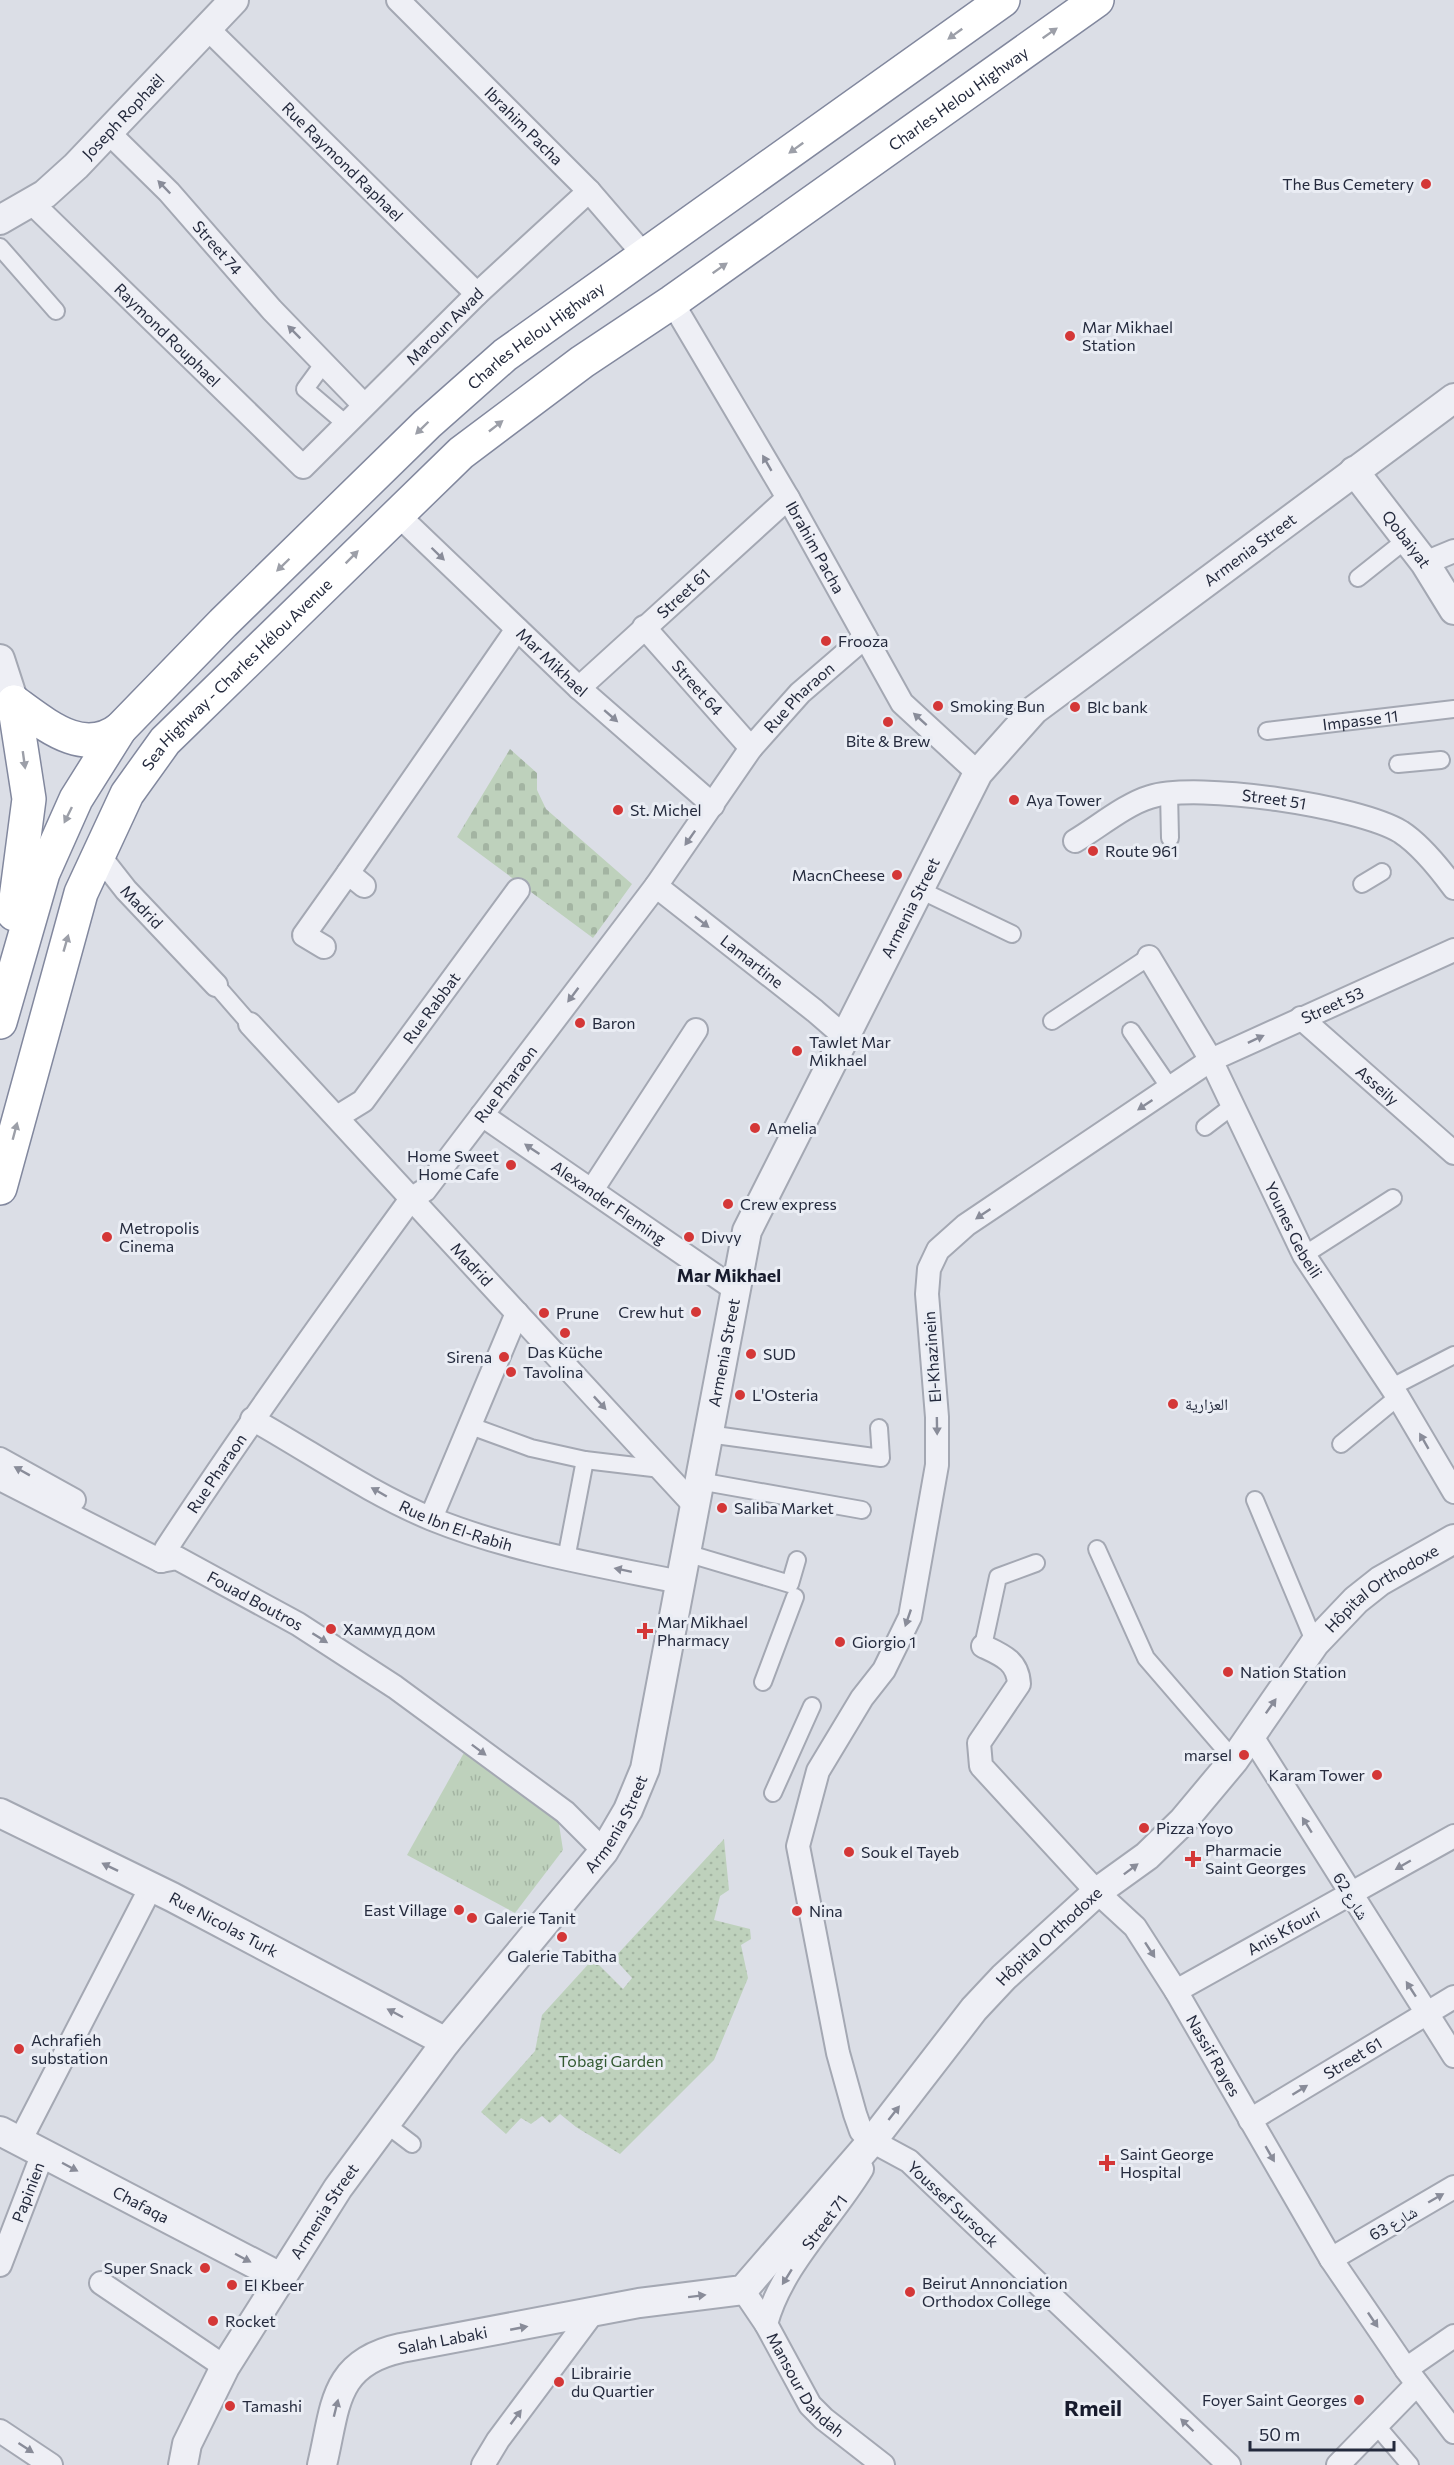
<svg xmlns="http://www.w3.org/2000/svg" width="1454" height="2465" font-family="Commissioner,'Noto Naskh Arabic',sans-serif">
<defs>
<pattern id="cemetery-stones" width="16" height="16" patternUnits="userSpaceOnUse" patternTransform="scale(1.5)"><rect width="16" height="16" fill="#bed1bc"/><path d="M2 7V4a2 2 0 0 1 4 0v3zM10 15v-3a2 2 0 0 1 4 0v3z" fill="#a3b4a2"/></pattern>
<pattern id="park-tufts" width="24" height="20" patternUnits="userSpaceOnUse" patternTransform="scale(1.5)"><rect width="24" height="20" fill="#bed1bc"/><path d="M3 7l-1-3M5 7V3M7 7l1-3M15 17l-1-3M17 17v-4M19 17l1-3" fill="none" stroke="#a3b4a2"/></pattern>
<pattern id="garden-dots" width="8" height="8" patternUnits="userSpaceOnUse" patternTransform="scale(1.5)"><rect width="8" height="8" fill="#bed1bc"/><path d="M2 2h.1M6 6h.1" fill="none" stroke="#a3b4a2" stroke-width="1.8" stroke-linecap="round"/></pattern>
</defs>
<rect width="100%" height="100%" fill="#dbdee6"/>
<path fill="url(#cemetery-stones)" d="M510,749L537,773V790L546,809L632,884L593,938L457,837Z"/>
<path fill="url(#park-tufts)" d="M465,1751L558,1818L563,1850L515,1913L407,1855Z"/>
<path fill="url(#garden-dots)" d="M724,1839L729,1890L720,1896L714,1920L750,1929L751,1939L741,1945L748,1978L714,2060L620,2154L576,2127L560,2114L550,2123L542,2116L531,2124L521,2118L506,2134L481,2112L535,2051L542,2015L593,1959L623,1989L632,1978L614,1958Z"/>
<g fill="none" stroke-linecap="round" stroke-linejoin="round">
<defs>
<g id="pedestrian">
<path d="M0,247L56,311"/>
<path d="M324,363L305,389L346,424"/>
<path d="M1358,578L1407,539"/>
<path id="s1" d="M1267,731L1454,709"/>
<path d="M1398,764L1441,760"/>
<path d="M1169,792L1170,838"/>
<path d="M1362,884L1382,872"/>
<path d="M920,890L1012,934"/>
<path d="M216,985L250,1024"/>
<path d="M1052,1021L1149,957"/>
<path d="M1131,1031L1170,1088"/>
<path d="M1205,1127L1234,1105"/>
<path d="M1304,1255L1393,1198"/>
<path d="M1392,1387L1454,1355"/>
<path d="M468,1425L531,1448L585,1460L661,1469"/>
<path d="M708,1434L881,1458L879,1428"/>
<path d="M1341,1444L1398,1397"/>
<path d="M699,1481L862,1510"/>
<path d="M1255,1500L1315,1643"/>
<path d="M1097,1549L1146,1658L1234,1760"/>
<path d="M686,1553L790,1584L797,1560"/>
<path d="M566,1559L585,1460"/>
<path d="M983,1646L998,1577L1036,1563"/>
<path d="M763,1682L795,1597"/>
<path d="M773,1793L812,1706"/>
<path d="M387,2125L412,2144"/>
<path d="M1376,2425L1410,2465"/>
</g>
<g id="minor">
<path id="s2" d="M398,0L589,191L645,256"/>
<path id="s3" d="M208,29L477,294"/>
<path id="s4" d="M109,133L169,192L272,310L364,405"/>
<path id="s5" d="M32,203L303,467L477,294L589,191"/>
<path id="s6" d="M672,302L788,498L902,703L978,773"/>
<path id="s7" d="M396,513L579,688L713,805"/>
<path d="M1425,563L1454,551"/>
<path id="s8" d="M644,627L751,748"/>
<path id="s9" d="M579,688L788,498"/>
<path id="s10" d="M1075,841C1097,828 1126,804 1150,797C1198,782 1358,806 1401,832C1421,845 1440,869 1454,888"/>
<path id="s11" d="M97,853L126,890L216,985"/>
<path d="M348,873L517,629"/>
<path id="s12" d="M656,886L815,1011L845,1037"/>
<path d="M324,947L304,935L348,873L364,886"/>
<path id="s13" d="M1149,957L1211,1060L1304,1255L1398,1397L1454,1492"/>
<path id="s14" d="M1301,1018L1454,1153"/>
<path id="s15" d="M250,1024L695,1506"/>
<path id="s16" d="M482,1115L736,1290"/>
<path id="s17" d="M337,1117L363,1101L518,890"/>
<path d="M592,1190L696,1030"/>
<path id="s18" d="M252,1419C311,1452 369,1493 432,1519C511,1551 597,1565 680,1582"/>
<path d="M0,1459L74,1500"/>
<path id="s19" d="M0,1479L161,1561L177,1558L298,1624L395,1687L565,1812L604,1851"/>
<path d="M431,1518L517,1313"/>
<path id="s20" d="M161,1561L166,1549C244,1430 327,1314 411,1199L425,1190L656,886L751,748L800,693L865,637"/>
<path id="s21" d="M983,1646C1002,1655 1018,1661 1019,1684L979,1743L981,1766L1097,1892L1135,1927L1176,1991L1331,2259L1406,2369L1454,2432"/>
<path d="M1251,1735L1454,2056"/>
<path id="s22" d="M1176,1991L1454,1836"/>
<path id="s23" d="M1250,2120L1454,1997"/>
<path d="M20,2141L151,1887"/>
<path d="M1331,2259L1454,2187"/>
<path id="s24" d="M0,2265L43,2153"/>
<path d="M101,2283L225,2367"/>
<path id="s25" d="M743,2290L766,2324L810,2405L824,2419L883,2465"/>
<path id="s26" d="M766,2324C782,2265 831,2220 862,2169"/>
<path d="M1406,2369L1454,2336"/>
<path d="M0,2431L51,2465"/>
<path d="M483,2465L498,2440L592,2314"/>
<path id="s27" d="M1229,2465L909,2161L872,2141L861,2131L855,2114L838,2053L798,1846L818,1771L862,1698L884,1670L910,1617L937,1465V1417L927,1294L929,1269L938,1250L966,1225L1211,1060L1454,950"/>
<path d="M1338,2465L1417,2384"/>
</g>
<g id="tertiary">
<path id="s28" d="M0,220L45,194L76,166L234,0"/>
<path id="s29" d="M1354,471L1425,563L1454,610"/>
<path d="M0,659L14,702"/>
<path id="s30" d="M0,1813L172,1897L446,2042"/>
<path id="s31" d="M0,2131L282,2278"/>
<path id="s32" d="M183,2465L187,2444L225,2367L338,2188L446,2042L604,1851L628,1810L645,1769L747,1231L978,773L1034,710L1454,398"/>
<path id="s33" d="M322,2465C336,2407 332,2363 401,2348L639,2303L743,2290L872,2141L974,2009L1004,1977L1097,1892L1147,1856L1183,1821L1234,1760L1315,1643L1356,1600L1380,1581L1454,1539"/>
</g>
<g id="motorway">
<path d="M14,702C45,724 83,758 120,729"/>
<path d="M14,914L29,799L14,702"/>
<path id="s34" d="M0,1022L43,873L76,799L120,729L223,623L427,424L505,355L1003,0"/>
<path id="s35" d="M0,1188L81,893L127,794L165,741L461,453L582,362L672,302L1097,0"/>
</g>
</defs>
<use href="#pedestrian" stroke="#a4a8b3" stroke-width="20"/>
<use href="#minor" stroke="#a4a8b3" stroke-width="26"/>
<use href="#tertiary" stroke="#a4a8b3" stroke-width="32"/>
<use href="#motorway" stroke="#82889e" stroke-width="36"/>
<use href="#pedestrian" stroke="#eeeff5" stroke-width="16"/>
<use href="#minor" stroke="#eeeff5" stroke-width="22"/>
<use href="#tertiary" stroke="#eeeff5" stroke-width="28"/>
<use href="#motorway" stroke="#fff" stroke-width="33"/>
</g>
<defs><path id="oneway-solid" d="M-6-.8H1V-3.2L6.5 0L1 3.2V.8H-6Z" transform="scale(1.5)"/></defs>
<g fill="#9c9fa8">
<use href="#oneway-solid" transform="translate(1050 33) rotate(-35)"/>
<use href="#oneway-solid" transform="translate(955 34) rotate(144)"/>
<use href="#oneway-solid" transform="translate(796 148) rotate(144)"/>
<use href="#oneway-solid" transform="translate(720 268) rotate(-35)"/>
<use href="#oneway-solid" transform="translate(496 426) rotate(-38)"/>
<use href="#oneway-solid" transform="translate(422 428) rotate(136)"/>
<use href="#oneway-solid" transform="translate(352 557) rotate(-45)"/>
<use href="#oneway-solid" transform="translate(283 565) rotate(136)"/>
<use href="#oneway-solid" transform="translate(24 760) rotate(82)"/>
<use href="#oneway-solid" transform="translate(68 815) rotate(116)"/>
<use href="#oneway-solid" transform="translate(66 943) rotate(-74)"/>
<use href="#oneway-solid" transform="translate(15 1131) rotate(-75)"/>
</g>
<g fill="#898c99">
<use href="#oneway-solid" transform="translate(164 187) rotate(-134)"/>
<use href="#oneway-solid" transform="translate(294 332) rotate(-135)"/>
<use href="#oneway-solid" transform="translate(767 463) rotate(-120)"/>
<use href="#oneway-solid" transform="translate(438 554) rotate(44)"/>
<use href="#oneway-solid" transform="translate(611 716) rotate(41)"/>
<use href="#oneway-solid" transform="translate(920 719) rotate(-138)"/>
<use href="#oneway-solid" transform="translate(690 838) rotate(125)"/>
<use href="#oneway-solid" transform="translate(702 922) rotate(38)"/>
<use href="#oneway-solid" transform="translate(573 995) rotate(127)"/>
<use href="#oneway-solid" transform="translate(1256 1039) rotate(-25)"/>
<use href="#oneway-solid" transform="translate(1145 1105) rotate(146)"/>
<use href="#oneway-solid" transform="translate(532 1149) rotate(-146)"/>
<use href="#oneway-solid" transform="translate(983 1214) rotate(146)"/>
<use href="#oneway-solid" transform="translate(600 1403) rotate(47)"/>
<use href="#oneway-solid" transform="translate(937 1426) rotate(89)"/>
<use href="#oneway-solid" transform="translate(1424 1441) rotate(-120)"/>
<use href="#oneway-solid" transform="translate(22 1471) rotate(-151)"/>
<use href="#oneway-solid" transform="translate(379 1492) rotate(-150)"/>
<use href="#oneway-solid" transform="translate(623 1570) rotate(-168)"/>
<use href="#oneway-solid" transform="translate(908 1618) rotate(109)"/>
<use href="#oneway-solid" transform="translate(320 1638) rotate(32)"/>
<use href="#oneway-solid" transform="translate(1271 1706) rotate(-55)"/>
<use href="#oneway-solid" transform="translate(479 1750) rotate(37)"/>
<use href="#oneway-solid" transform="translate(1307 1825) rotate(-122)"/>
<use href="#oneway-solid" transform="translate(1403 1865) rotate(150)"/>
<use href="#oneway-solid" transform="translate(110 1867) rotate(-154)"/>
<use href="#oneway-solid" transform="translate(1131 1869) rotate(-37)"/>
<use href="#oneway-solid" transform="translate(1150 1950) rotate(57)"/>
<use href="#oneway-solid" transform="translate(1411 1989) rotate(-123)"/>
<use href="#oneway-solid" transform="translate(395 2013) rotate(-152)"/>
<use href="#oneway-solid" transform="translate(1300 2090) rotate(-32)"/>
<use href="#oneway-solid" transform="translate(894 2113) rotate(-52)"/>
<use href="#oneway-solid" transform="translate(1270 2154) rotate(60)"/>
<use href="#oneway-solid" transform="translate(70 2167) rotate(28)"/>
<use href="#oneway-solid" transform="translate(1436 2198) rotate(-30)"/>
<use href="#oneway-solid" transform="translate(243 2258) rotate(28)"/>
<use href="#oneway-solid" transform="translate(787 2277) rotate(122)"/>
<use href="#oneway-solid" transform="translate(697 2296) rotate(-7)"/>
<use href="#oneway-solid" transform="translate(1373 2320) rotate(56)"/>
<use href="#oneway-solid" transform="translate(519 2328) rotate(-11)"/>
<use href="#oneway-solid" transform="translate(336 2408) rotate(-76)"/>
<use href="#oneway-solid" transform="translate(516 2417) rotate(-53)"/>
<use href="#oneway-solid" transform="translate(1187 2425) rotate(-136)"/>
<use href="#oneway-solid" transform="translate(26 2448) rotate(33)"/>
</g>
<g fill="#d43737" stroke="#eaedf4" stroke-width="2">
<circle cx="1426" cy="184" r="6"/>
<circle cx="1070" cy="336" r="6"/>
<circle cx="826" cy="641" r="6"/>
<circle cx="938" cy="706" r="6"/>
<circle cx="1075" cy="707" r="6"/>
<circle cx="888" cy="722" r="6"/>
<circle cx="1014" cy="800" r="6"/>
<circle cx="618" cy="810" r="6"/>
<circle cx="1093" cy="851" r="6"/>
<circle cx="897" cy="875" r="6"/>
<circle cx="580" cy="1023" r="6"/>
<circle cx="797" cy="1051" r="6"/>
<circle cx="755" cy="1128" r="6"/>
<circle cx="511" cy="1165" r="6"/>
<circle cx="728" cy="1204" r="6"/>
<circle cx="107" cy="1237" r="6"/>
<circle cx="689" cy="1237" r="6"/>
<circle cx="696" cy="1312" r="6"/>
<circle cx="544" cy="1313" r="6"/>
<circle cx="565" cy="1333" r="6"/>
<circle cx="751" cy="1354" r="6"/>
<circle cx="504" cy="1357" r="6"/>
<circle cx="511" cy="1372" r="6"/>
<circle cx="740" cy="1395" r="6"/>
<circle cx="1173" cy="1404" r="6"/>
<circle cx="722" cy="1508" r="6"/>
<circle cx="331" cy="1629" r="6"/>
<path d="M642 1622h6v6h6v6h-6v6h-6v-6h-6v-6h6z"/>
<circle cx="840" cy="1642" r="6"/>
<circle cx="1228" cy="1672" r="6"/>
<circle cx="1244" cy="1755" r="6"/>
<circle cx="1377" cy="1775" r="6"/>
<circle cx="1144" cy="1828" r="6"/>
<circle cx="849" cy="1852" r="6"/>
<path d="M1190 1850h6v6h6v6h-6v6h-6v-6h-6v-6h6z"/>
<circle cx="459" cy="1910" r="6"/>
<circle cx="797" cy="1911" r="6"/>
<circle cx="472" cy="1918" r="6"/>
<circle cx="562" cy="1937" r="6"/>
<circle cx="19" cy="2049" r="6"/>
<path d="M1104 2154h6v6h6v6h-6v6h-6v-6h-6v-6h6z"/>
<circle cx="205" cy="2268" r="6"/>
<circle cx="232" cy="2285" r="6"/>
<circle cx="910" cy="2292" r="6"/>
<circle cx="213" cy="2321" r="6"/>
<circle cx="559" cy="2382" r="6"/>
<circle cx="1359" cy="2400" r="6"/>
<circle cx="230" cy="2406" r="6"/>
</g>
<g text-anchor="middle" stroke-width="6" stroke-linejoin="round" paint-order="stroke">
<g font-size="16" fill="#242a3d" stroke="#eaedf4">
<text dy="6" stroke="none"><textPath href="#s35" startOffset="1504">Charles Helou Highway</textPath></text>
<text dy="6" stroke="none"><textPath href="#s28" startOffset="162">Joseph Rophaël</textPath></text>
<text dy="6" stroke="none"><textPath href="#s2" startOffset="178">Ibrahim Pacha</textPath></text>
<text dy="6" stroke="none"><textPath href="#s3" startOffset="189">Rue Raymond Raphael</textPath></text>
<text dy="6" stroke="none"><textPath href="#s4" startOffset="158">Street 74</textPath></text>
<text dy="6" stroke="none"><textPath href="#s5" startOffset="578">Maroun Awad</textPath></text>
<text dy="6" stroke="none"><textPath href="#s5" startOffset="189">Raymond Rouphael</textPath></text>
<text dy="6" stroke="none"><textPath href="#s34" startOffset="892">Charles Helou Highway</textPath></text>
<text dy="6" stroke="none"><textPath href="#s29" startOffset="86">Qobaiyat</textPath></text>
<text dy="6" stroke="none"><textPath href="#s6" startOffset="284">Ibrahim Pacha</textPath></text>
<text dy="6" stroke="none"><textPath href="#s32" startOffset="2254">Armenia Street</textPath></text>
<text dy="6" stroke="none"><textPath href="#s9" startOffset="141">Street 61</textPath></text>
<text dy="6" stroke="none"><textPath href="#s7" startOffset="216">Mar Mikhael</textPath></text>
<text dy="6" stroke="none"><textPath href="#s35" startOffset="578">Sea Highway - Charles Hélou Avenue</textPath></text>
<text dy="6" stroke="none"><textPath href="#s8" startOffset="81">Street 64</textPath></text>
<text dy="6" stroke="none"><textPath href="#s20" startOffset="1076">Rue Pharaon</textPath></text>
<text dy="6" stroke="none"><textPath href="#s1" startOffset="94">Impasse 11</textPath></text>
<text dy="6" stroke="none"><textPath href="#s10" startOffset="212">Street 51</textPath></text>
<text dy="6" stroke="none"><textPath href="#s11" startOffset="70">Madrid</textPath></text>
<text dy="6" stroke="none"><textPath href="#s32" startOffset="1750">Armenia Street</textPath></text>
<text dy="6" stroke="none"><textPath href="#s12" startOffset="122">Lamartine</textPath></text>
<text dy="6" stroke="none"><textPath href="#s27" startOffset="1886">Street 53</textPath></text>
<text dy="6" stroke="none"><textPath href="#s17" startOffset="146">Rue Rabbat</textPath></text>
<text dy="6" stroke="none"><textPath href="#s20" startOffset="590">Rue Pharaon</textPath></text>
<text dy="6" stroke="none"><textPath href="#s14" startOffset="102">Asseily</textPath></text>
<text dy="6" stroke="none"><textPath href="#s16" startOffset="154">Alexander Fleming</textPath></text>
<text dy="6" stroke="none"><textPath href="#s13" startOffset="309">Younes Gebeili</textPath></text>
<text dy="6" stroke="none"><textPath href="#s15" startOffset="327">Madrid</textPath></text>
<text dy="6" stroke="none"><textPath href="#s32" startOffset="1264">Armenia Street</textPath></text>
<text transform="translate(932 1357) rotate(-94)" y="6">El-Khazinein</text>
<text dy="6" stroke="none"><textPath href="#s20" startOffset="104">Rue Pharaon</textPath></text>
<text dy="6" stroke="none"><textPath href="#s18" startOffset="231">Rue Ibn El-Rabih</textPath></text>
<text dy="6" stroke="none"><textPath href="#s33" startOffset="1455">Hôpital Orthodoxe</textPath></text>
<text dy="6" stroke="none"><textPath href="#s19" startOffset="286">Fouad Boutros</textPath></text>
<text dy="6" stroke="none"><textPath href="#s32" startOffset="778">Armenia Street</textPath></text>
<text transform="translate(1351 1896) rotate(58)" y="6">شارع 62</text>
<text dy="6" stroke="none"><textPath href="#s30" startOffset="250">Rue Nicolas Turk</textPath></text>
<text dy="6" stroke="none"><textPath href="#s22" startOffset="123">Anis Kfouri</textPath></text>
<text dy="6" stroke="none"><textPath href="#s33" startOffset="969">Hôpital Orthodoxe</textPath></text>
<text dy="6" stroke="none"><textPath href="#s21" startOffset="524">Nassif Rayes</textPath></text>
<text dy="6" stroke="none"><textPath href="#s23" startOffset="120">Street 61</textPath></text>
<text dy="6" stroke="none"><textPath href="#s24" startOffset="78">Papinien</textPath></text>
<text dy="6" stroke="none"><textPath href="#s31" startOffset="159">Chafaqa</textPath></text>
<text transform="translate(953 2204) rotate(43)" y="6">Youssef Sursock</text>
<text dy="6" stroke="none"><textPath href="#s32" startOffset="292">Armenia Street</textPath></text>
<text dy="6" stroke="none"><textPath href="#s26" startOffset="118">Street 71</textPath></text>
<text transform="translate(1393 2223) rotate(-30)" y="6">شارع 63</text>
<text dy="6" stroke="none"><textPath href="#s33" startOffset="196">Salah Labaki</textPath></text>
<text dy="6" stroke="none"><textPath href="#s25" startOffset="114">Mansour Dahdah</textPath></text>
</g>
<g font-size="16" fill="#242a3d" stroke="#eaedf4" text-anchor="start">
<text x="1414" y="190" text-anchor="end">The Bus Cemetery</text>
<text x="1082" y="333">Mar Mikhael<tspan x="1082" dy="18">Station</tspan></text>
<text x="838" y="647">Frooza</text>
<text x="950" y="712">Smoking Bun</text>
<text x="1087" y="713">Blc bank</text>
<text x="888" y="747" text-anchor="middle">Bite &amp; Brew</text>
<text x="1026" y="806">Aya Tower</text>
<text x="630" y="816">St. Michel</text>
<text x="1105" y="857">Route 961</text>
<text x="885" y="881" text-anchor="end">MacnCheese</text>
<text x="592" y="1029">Baron</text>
<text x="809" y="1048">Tawlet Mar<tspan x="809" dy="18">Mikhael</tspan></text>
<text x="767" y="1134">Amelia</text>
<text x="499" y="1162" text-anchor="end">Home Sweet<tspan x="499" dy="18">Home Cafe</tspan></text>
<text x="740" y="1210">Crew express</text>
<text x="119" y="1234">Metropolis<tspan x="119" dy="18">Cinema</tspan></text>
<text x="701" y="1243">Divvy</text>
<text x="684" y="1318" text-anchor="end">Crew hut</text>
<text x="556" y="1319">Prune</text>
<text x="565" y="1358" text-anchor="middle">Das Küche</text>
<text x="763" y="1360">SUD</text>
<text x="492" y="1363" text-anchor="end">Sirena</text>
<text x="523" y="1378">Tavolina</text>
<text x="752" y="1401">L'Osteria</text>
<text x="1185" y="1410">العزارية</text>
<text x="734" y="1514">Saliba Market</text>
<text x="657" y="1628">Mar Mikhael<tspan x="657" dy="18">Pharmacy</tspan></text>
<text x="343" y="1635">Хаммуд дом</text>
<text x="852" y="1648">Giorgio 1</text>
<text x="1240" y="1678">Nation Station</text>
<text x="1232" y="1761" text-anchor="end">marsel</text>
<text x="1365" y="1781" text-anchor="end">Karam Tower</text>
<text x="1156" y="1834">Pizza Yoyo</text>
<text x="1205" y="1856">Pharmacie<tspan x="1205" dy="18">Saint Georges</tspan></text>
<text x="861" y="1858">Souk el Tayeb</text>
<text x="447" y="1916" text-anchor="end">East Village</text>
<text x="809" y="1917">Nina</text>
<text x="484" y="1924">Galerie Tanit</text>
<text x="562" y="1962" text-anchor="middle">Galerie Tabitha</text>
<text x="31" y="2046">Achrafieh<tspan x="31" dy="18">substation</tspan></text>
<text x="1120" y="2160">Saint George<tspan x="1120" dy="18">Hospital</tspan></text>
<text x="193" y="2274" text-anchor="end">Super Snack</text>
<text x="922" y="2289">Beirut Annonciation<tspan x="922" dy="18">Orthodox College</tspan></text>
<text x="244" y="2291">El Kbeer</text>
<text x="225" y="2327">Rocket</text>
<text x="571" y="2379">Librairie<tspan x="571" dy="18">du Quartier</tspan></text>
<text x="1347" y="2406" text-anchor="end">Foyer Saint Georges</text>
<text x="242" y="2412">Tamashi</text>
</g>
<g font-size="16" fill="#335931" stroke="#eaedf4">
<text x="611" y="2067">Tobagi Garden</text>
</g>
<g font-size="18" font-weight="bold" fill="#171b2d" stroke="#eaedf4">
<text x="729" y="1282">Mar Mikhael</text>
</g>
<g font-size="22" font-weight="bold" fill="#171b2d" stroke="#eaedf4">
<text x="1093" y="2416">Rmeil</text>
</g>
</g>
<path d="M1250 2441v9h144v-9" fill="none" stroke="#242a3d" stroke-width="3"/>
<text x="1259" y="2441" font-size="18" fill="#242a3d" stroke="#eaedf4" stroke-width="4.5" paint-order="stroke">50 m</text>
</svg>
